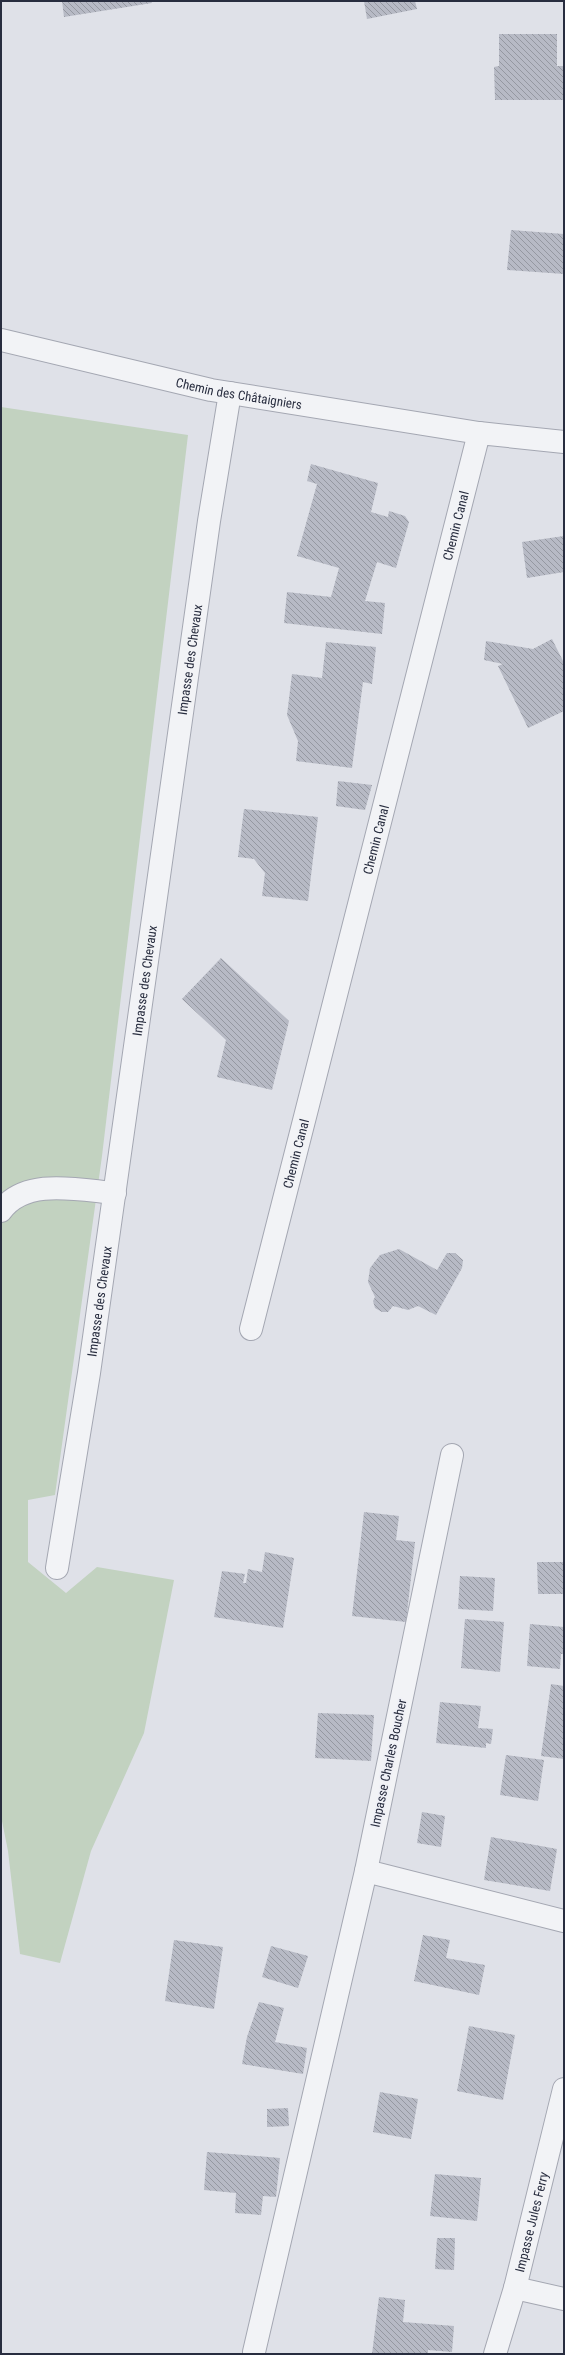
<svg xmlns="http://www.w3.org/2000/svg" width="565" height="2355" font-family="'Roboto Condensed',sans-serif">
<defs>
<pattern id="building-back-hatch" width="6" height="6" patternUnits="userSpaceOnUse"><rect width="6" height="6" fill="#b7bac5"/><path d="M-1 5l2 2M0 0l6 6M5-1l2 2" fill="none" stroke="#9598a1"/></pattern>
</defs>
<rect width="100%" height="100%" fill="#dfe1e8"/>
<path fill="#c2d2c0" d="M1,407L188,435L102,1156L55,1495L28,1500V1562L66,1593L97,1567L174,1580L144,1733L91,1851L60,1963L20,1954L8,1851L1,1816Z"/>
<g fill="url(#building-back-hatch)">
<path d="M62,1H151L152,3L64,17Z"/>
<path d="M364,1H415L417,9L367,19Z"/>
<path d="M499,34H557V66H564L563,100H495L494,67L499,66Z"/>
<path d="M511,230L564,234V274L507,270Z"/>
<path d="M311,464L378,483L371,512L388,517L389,511L405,516L409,522L396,568L377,562L365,601L385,603L382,634L284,623L287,592L331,597L339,568L297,556L317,484L307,481Z"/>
<path d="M564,536V572L527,578L522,542Z"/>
<path d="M552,639L564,663V711L528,728L498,666L503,664L484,660L486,641L533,649Z"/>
<path d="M326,642L376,647L372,684L363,682L352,768L296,761L298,741L287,715L292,674L322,678Z"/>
<path d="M338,781L372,785L365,810L336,806Z"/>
<path d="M244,809L318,817L308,901L262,896L265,873L254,859L238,857Z"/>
<path d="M221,958L289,1021L272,1090L217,1077L226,1040L182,999Z"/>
<path d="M399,1249L437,1270L447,1253H455L463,1260L462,1268L436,1315L418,1306L408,1310L393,1306L388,1312H382L375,1308L373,1301L375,1297L368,1282L370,1268L380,1255Z"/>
<path d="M364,1512L399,1516L396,1540L415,1542L406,1622L352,1616Z"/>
<path d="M265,1552L294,1558L283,1628L214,1617L222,1571L245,1574L243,1583H246L248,1569L262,1572Z"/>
<path d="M537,1562H564V1594H538Z"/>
<path d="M460,1576L495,1578L493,1611L458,1609Z"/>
<path d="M465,1619L504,1622L500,1672L461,1668Z"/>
<path d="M530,1624L564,1627V1654H561L560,1669L527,1666Z"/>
<path d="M551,1684L564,1686V1759L541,1756Z"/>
<path d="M440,1702L481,1706L478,1728L493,1729L491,1744L486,1743V1748L436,1743Z"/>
<path d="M318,1713L374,1715L371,1761L315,1758Z"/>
<path d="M506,1755L544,1760L538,1801L500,1795Z"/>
<path d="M422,1812L445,1816L441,1847L417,1843Z"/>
<path d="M491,1837L557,1849L550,1891L484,1880Z"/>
<path d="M423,1935L450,1940L446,1958L485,1965L479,1995L414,1981Z"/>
<path d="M174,1940L223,1947L214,2009L165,2001Z"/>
<path d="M271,1946L308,1956L298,1988L262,1977Z"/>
<path d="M259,2002L284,2008L275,2042L307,2048L303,2074L242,2064L247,2037Z"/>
<path d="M469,2026L515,2035L503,2100L457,2091Z"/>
<path d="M380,2092L418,2099L411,2139L373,2132Z"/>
<path d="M288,2108L289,2126L267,2127V2109Z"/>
<path d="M207,2152L280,2158L276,2197L263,2196L261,2215L235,2213L236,2193L204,2190Z"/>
<path d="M435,2174L481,2178L477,2221L430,2216Z"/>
<path d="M437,2238H455L454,2270L435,2269Z"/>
<path d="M379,2297L405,2300L403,2322L454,2326L452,2352L428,2350V2354H372Z"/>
</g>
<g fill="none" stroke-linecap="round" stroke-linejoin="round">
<defs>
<g id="minor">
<path id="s1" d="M1,340L211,390L479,433"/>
<path d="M1,1211C25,1177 79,1190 115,1193"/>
<path id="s2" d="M251,1329L479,433L564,442"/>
<path d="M452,1455L366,1871L564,1921"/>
<path id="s3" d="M57,1568L89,1373L209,521L230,393"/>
<path d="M515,2288L564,2299"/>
<path d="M254,2352L366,1871"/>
<path id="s4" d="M495,2354L515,2288L564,2089"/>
</g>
</defs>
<use href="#minor" stroke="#a4a7b2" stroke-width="24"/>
<use href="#minor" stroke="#f2f3f6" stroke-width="22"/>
</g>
<g text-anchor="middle" stroke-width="3.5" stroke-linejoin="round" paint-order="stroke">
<g font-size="13" fill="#282d3f" stroke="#eff0f6">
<text dy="5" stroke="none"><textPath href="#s1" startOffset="244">Chemin des Châtaigniers</textPath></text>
<text dy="5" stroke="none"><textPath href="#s2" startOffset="829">Chemin Canal</textPath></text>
<text dy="5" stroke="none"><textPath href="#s3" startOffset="918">Impasse des Chevaux</textPath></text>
<text dy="5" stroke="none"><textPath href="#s2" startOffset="505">Chemin Canal</textPath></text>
<text dy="5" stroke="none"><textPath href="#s3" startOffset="594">Impasse des Chevaux</textPath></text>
<text dy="5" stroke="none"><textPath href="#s2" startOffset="181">Chemin Canal</textPath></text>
<text dy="5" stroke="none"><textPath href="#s3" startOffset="270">Impasse des Chevaux</textPath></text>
<text transform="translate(388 1763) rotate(-78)" y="5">Impasse Charles Boucher</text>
<text dy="5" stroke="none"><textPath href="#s4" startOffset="137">Impasse Jules Ferry</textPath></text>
</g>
</g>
<rect width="565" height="2355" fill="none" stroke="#282d3f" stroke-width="4"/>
</svg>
